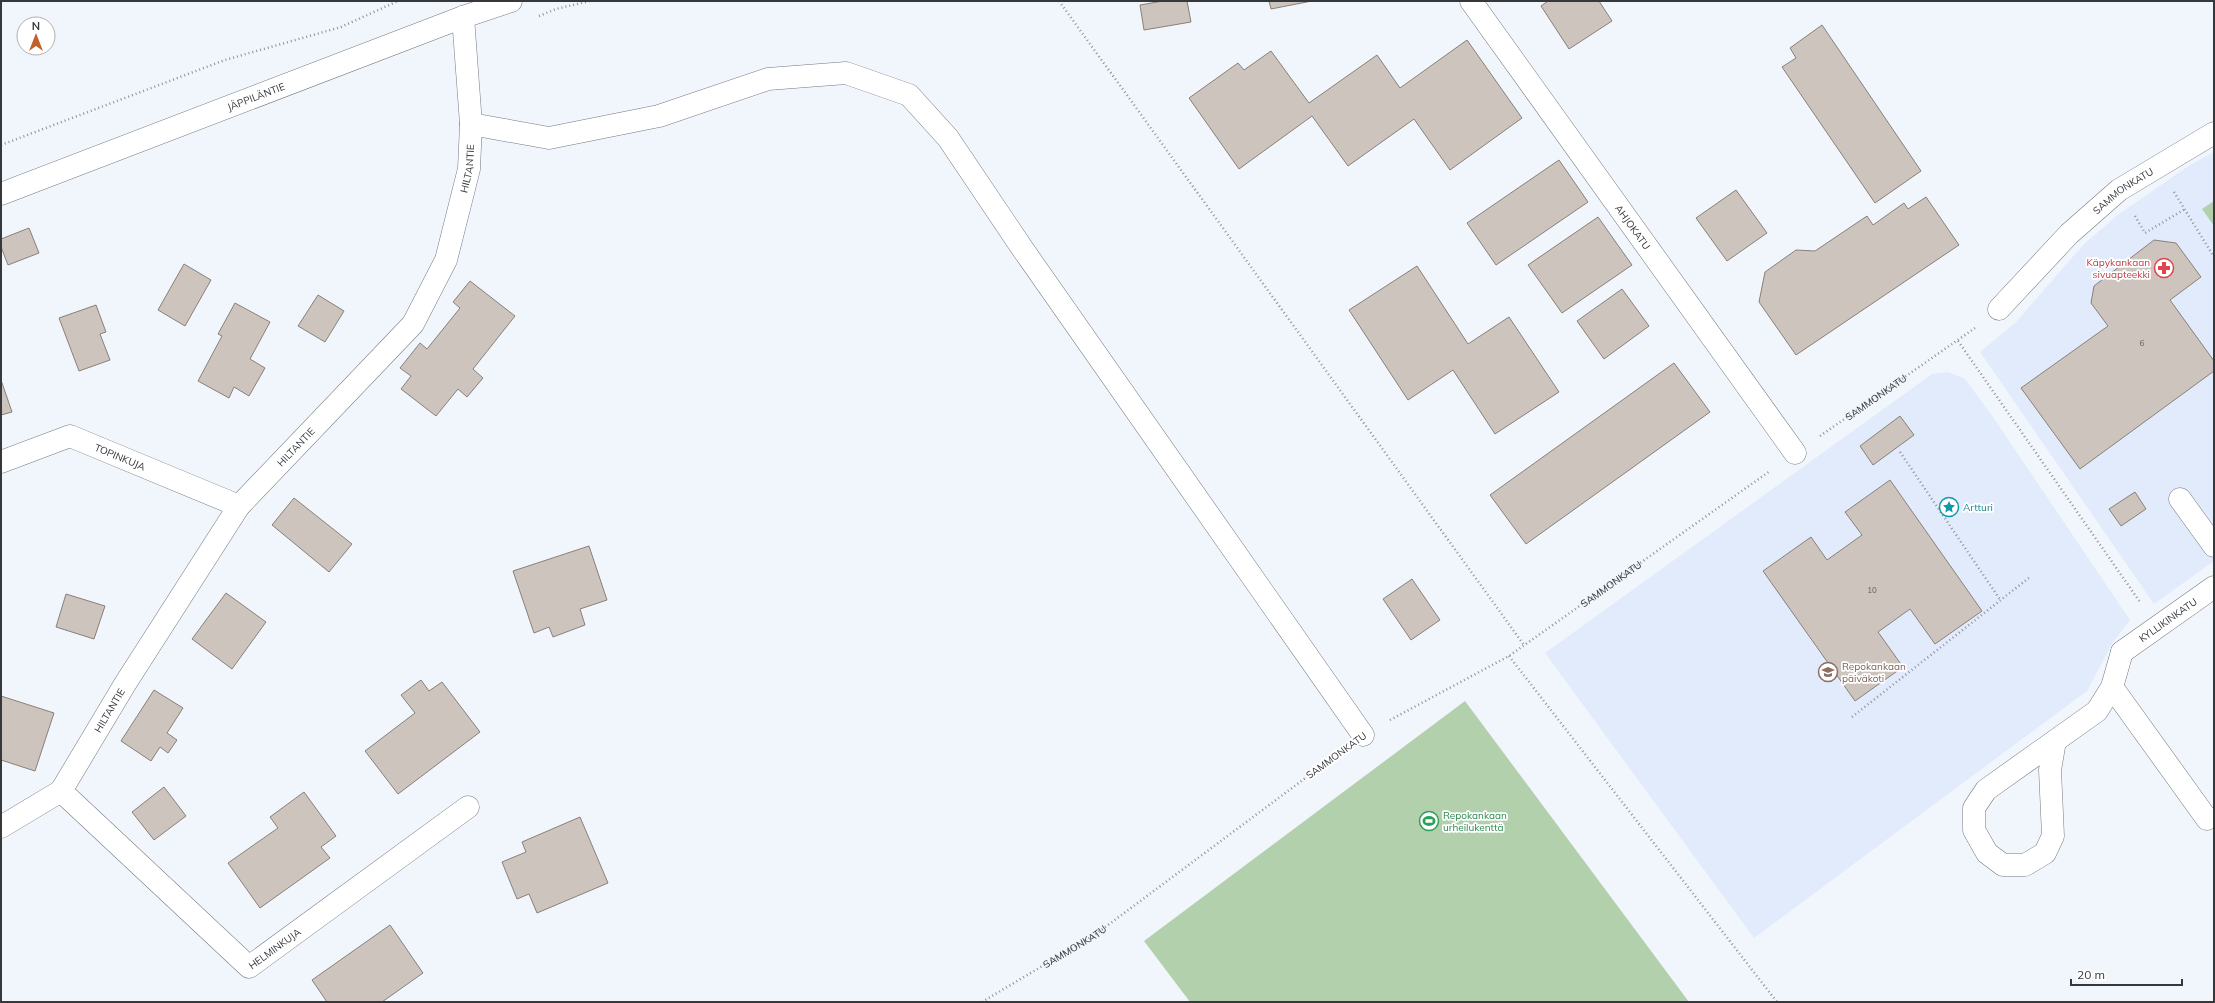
<svg xmlns="http://www.w3.org/2000/svg" width="2215" height="1003" font-family="Mulish,sans-serif">
<rect width="100%" height="100%" fill="#f1f6fd"/>
<g fill="#e2ebfc">
<path d="M2214,152V561L2154,604L1980,352L2015,323L2084,244L2119,214L2190,165Z"/>
<path d="M1948,372L1965,379L1993,417L2130,620L2113,642L2087,691L1754,938L1545,653L1932,374Z"/>
</g>
<g fill="#b3d0ad">
<path d="M2214,201V226L2202,209Z"/>
<path d="M1465,701L1689,1002H1190L1144,941Z"/>
</g>
<g fill="#cec4be" stroke="#888079">
<path d="M1163,1H1187L1191,22L1144,30L1140,5Z"/>
<path d="M1269,1H1312L1271,9Z"/>
<path d="M1548,1H1599L1612,21L1569,49L1541,6Z"/>
<path d="M1822,25L1921,171L1875,203L1782,67L1796,58L1790,48Z"/>
<path d="M1467,40L1522,118L1450,170L1414,119L1348,166L1312,116L1239,169L1189,98L1238,63L1244,70L1271,51L1309,103L1377,55L1400,88Z"/>
<path d="M1559,160L1588,202L1496,265L1467,223Z"/>
<path d="M1736,190L1767,233L1727,261L1696,218Z"/>
<path d="M1926,197L1959,245L1796,355L1759,302L1765,272L1796,250L1815,251L1867,216L1873,225L1904,203L1908,209Z"/>
<path d="M1598,217L1632,265L1562,313L1528,265Z"/>
<path d="M29,228L39,253L8,265L1,247V239Z"/>
<path d="M2154,240L2176,243L2201,277L2170,300L2214,361V371L2080,469L2021,388L2108,326L2091,303L2094,286Z"/>
<path d="M184,264L211,280L185,326L158,310Z"/>
<path d="M1417,266L1468,344L1509,317L1559,392L1495,434L1453,370L1408,400L1349,310Z"/>
<path d="M470,281L515,316L473,369L483,378L467,397L458,389L436,416L401,389L411,376L400,368L420,343L427,349L460,308L453,302Z"/>
<path d="M1622,289L1649,326L1604,359L1577,321Z"/>
<path d="M318,295L344,311L325,342L298,326Z"/>
<path d="M235,303L270,322L250,359L265,368L249,396L234,387L229,398L198,381L222,336L218,334Z"/>
<path d="M96,305L106,332L100,334L110,360L79,371L59,318Z"/>
<path d="M1674,363L1710,412L1526,544L1490,495Z"/>
<path d="M1,380L12,412L1,415Z"/>
<path d="M1900,416L1914,435L1873,465L1860,446Z"/>
<path d="M1890,480L1982,611L1935,644L1910,609L1878,632L1903,667L1855,701L1763,571L1811,537L1827,560L1862,535L1845,512Z"/>
<path d="M2135,492L2146,509L2121,526L2109,509Z"/>
<path d="M294,498L352,544L329,572L272,525Z"/>
<path d="M589,546L607,600L580,609L585,625L553,637L549,627L534,633L513,571Z"/>
<path d="M1412,579L1440,620L1411,640L1383,599Z"/>
<path d="M226,593L266,622L232,669L192,639Z"/>
<path d="M66,594L105,606L94,639L56,627Z"/>
<path d="M421,680L429,691L442,682L480,732L398,794L365,751L415,713L401,695Z"/>
<path d="M154,690L183,708L167,733L177,740L168,753L160,747L151,761L121,741Z"/>
<path d="M1,696L54,713L35,771L1,760Z"/>
<path d="M164,787L186,816L154,840L132,812Z"/>
<path d="M304,792L336,836L321,847L330,858L260,908L228,863L278,828L270,817Z"/>
<path d="M580,817L608,883L537,913L529,894L517,899L502,862L526,852L522,842Z"/>
<path d="M390,925L423,973L382,1002H327L312,980Z"/>
</g>
<g fill="none" stroke-linecap="round" stroke-linejoin="round">
<defs>
<g id="lane">
<path d="M2180,499L2214,546"/>
<path d="M2112,687L2207,819"/>
<path d="M2055,741L2050,770L2053,836L2045,853L2025,865H2003L1987,853L1974,830V808L1986,790L2097,711L2112,687L2122,652"/>
</g>
<g id="street">
<path id="s4" d="M1471,1L1795,453"/>
<path d="M471,124L549,138L659,116L768,79L846,73L909,95L948,138L1022,248L1363,735"/>
<path id="s5" d="M1999,309L2069,234L2119,190L2214,133"/>
<path id="s6" d="M1,462L70,436L239,506"/>
<path id="s7" d="M2122,652L2214,587"/>
<path id="s8" d="M61,791L249,967L468,807"/>
<path id="s9" d="M1,827L61,791L125,684L239,506L413,324L446,260L469,169L471,124L463,17"/>
</g>
<g id="secondary">
<path id="s10" d="M1,194L463,17L511,1"/>
</g>
</defs>
<use href="#lane" stroke="#747981" stroke-width="23"/>
<use href="#street" stroke="#747981" stroke-width="23"/>
<use href="#secondary" stroke="#747981" stroke-width="23"/>
<g stroke="#8e9197" stroke-width="2.5" stroke-dasharray="1 3" stroke-linecap="butt">
<path d="M1059,1L1524,645"/>
<path d="M539,16L556,9L590,1"/>
<path d="M1,145L225,60L341,27L398,1"/>
<path d="M2174,192L2214,257"/>
<path d="M2135,216L2145,233L2185,209"/>
<path d="M1958,341L2140,602"/>
<path id="s1" d="M1820,436L1975,328"/>
<path d="M1900,452L2001,601"/>
<path d="M1509,656L1777,1002"/>
<path d="M1852,717L2030,577"/>
<path id="s2" d="M1390,720L1509,656L1770,471"/>
<path id="s3" d="M982,1002L1096,934L1339,753"/>
</g>
<use href="#lane" stroke="#fff" stroke-width="22"/>
<use href="#street" stroke="#fff" stroke-width="22"/>
<use href="#secondary" stroke="#fff" stroke-width="22"/>
</g>
<defs>
<symbol id="pharmacy-ring" viewBox="-11 -11 22 22"><circle r="9.5" fill="#fff" stroke="#e0444e" stroke-width="1.5"/><path d="M-2-6h4v4h4v4h-4v4h-4v-4h-4v-4h4Z" fill="#e0444e"/></symbol>
<symbol id="sight-ring" viewBox="-11 -11 22 22"><circle r="9.5" fill="#fff" stroke="#0f9aa8" stroke-width="1.5"/><path d="M0-6L1.8-2.2L6-1.7L2.9 1.2L3.7 5.4L0 3.3L-3.7 5.4L-2.9 1.2L-6-1.7L-1.8-2.2Z" fill="#0f9aa8"/></symbol>
<symbol id="school-ring" viewBox="-11 -11 22 22"><circle r="9.5" fill="#fff" stroke="#8d6e63" stroke-width="1.5"/><path d="M0-5L7-2L0 1L-7-2ZM-4 1L0 2.5L4 1V4Q0 6-4 4Z" fill="#8d6e63"/></symbol>
<symbol id="stadium-ring" viewBox="-11 -11 22 22"><circle r="9.5" fill="#fff" stroke="#2e9e5b" stroke-width="1.5"/><path d="M0-5a6.5 5 0 1 0 0 10a6.5 5 0 1 0 0-10ZM-3.5-1.8h7v3.6h-7Z" fill="#2e9e5b"/></symbol>
</defs>
<g fill-rule="evenodd">
<use href="#pharmacy-ring" x="2153" y="257" width="22" height="22"/>
<use href="#sight-ring" x="1938" y="496" width="22" height="22"/>
<use href="#school-ring" x="1817" y="661" width="22" height="22"/>
<use href="#stadium-ring" x="1418" y="810" width="22" height="22"/>
</g>
<g text-anchor="middle" stroke-width="3.5" stroke-linejoin="round" paint-order="stroke">
<g font-size="8" fill="#5c5b5c">
<text x="2142" y="346">6</text>
<text x="1872" y="593">10</text>
</g>
<g font-size="10" fill="#36383c" stroke="#fff">
<text dy="4" stroke="none"><textPath href="#s10" startOffset="273">JÄPPILÄNTIE</textPath></text>
<text dy="4" stroke="none"><textPath href="#s9" startOffset="824">HILTANTIE</textPath></text>
<text dy="4" stroke="none"><textPath href="#s5" startOffset="172">SAMMONKATU</textPath></text>
<text dy="4" stroke="none"><textPath href="#s4" startOffset="278">AHJOKATU</textPath></text>
<text dy="4" stroke="none"><textPath href="#s1" startOffset="68">SAMMONKATU</textPath></text>
<text dy="4" stroke="none"><textPath href="#s9" startOffset="488">HILTANTIE</textPath></text>
<text dy="4" stroke="none"><textPath href="#s6" startOffset="128">TOPINKUJA</textPath></text>
<text dy="4" stroke="none"><textPath href="#s2" startOffset="260">SAMMONKATU</textPath></text>
<text dy="4" stroke="none"><textPath href="#s7" startOffset="56">KYLLIKINKATU</textPath></text>
<text dy="4" stroke="none"><textPath href="#s9" startOffset="164">HILTANTIE</textPath></text>
<text transform="translate(1336 755) rotate(-36)" y="4">SAMMONKATU</text>
<text dy="4" stroke="none"><textPath href="#s8" startOffset="289">HELMINKUJA</textPath></text>
<text dy="4" stroke="none"><textPath href="#s3" startOffset="108">SAMMONKATU</textPath></text>
</g>
<g font-size="10" fill="#be3a42" stroke="#fff" text-anchor="end">
<text x="2150" y="266">Käpykankaan<tspan x="2150" dy="12">sivuapteekki</tspan></text>
</g>
<g font-size="10" fill="#0d838f" stroke="#fff" text-anchor="start">
<text x="1963" y="511">Artturi</text>
</g>
<g font-size="10" fill="#785e54" stroke="#fff" text-anchor="start">
<text x="1842" y="670">Repokankaan<tspan x="1842" dy="12">päiväkoti</tspan></text>
</g>
<g font-size="10" fill="#27864d" stroke="#fff" text-anchor="start">
<text x="1443" y="819">Repokankaan<tspan x="1443" dy="12">urheilukenttä</tspan></text>
</g>
</g>
<rect width="2215" height="1003" fill="none" stroke="#36383c" stroke-width="4"/>
<g transform="translate(36 36)"><circle r="19" fill="#ffffff" stroke="#afafb1"/>
<path d="M0-3L7 15L0 10L-7 15Z" fill="#c35f2b"/>
<text y="-6" font-size="11" font-weight="bold" text-anchor="middle" fill="#36383c">N</text>
</g>
<path d="M2071 979v6h111v-6" fill="none" stroke="#36383c" stroke-width="2"/>
<text x="2077" y="979" font-size="12" fill="#36383c" stroke="#ffffff" stroke-width="3" paint-order="stroke">20 m</text>
</svg>
